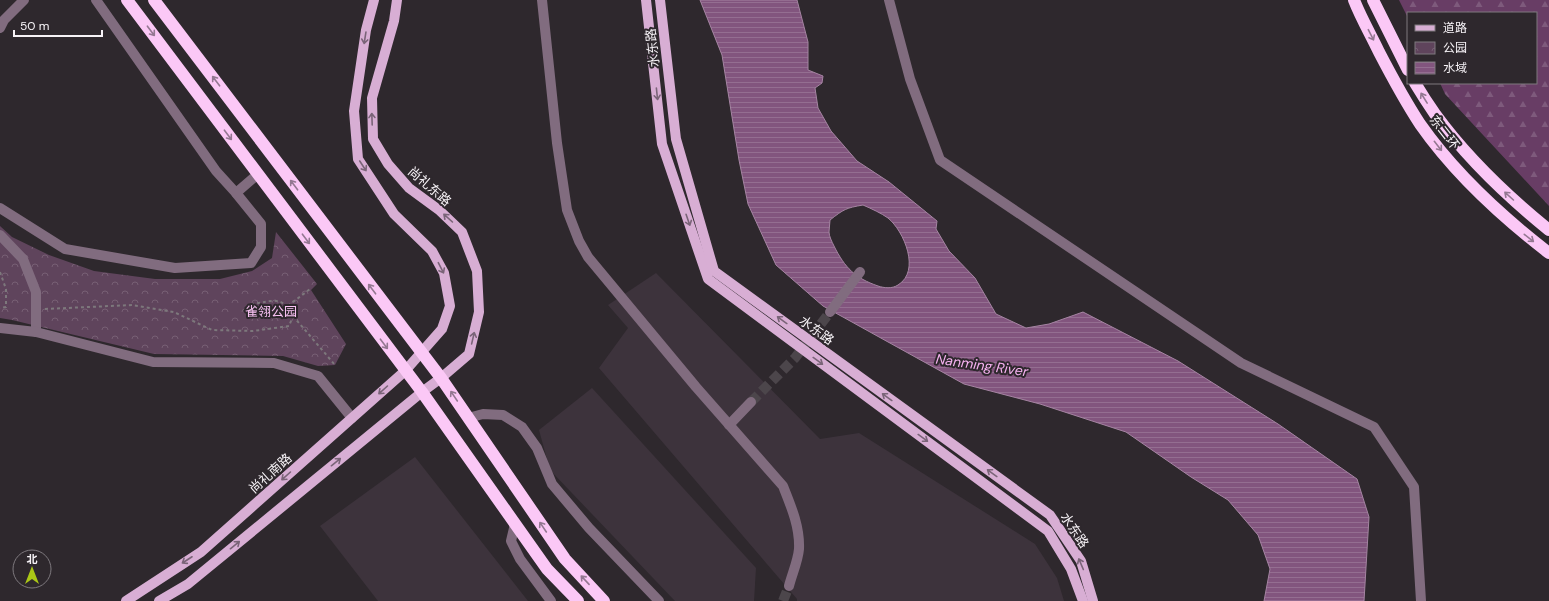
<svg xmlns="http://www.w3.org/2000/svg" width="1549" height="601" font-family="'DM Sans','Noto Sans SC',sans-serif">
<defs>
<pattern id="forest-firs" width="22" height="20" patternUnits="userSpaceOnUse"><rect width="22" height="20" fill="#683d65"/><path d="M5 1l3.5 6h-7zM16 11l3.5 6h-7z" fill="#7e5a7c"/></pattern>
<pattern id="park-crowns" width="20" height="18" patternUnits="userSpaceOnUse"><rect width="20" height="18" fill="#5f445c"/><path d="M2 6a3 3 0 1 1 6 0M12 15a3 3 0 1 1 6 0" fill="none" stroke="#775f74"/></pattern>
<pattern id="water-rules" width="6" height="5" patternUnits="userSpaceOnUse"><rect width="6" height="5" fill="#82557e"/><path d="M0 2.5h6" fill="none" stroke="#946e91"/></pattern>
</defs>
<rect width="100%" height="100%" fill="#2e282d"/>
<g fill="#3d333c">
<path d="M656,273L820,439L859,433L1035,544L1057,578L1064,601H797V599L599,368L628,328L608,305Z"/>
<path d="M592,388L756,568L754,601H675L550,470L539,430Z"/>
<path d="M415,457L528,601H378L320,526Z"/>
</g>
<path fill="url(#forest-firs)" d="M1399,0H1549V206L1445,94L1440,83H1536V13H1408V18Z"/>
<path fill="url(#park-crowns)" d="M0,226L12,237L49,255L94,271L155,279H220L252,271L272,258L276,232L317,284L311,290L346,344L335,365L318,366L283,356L154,354L12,320L0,318Z"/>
<path fill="url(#water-rules)" stroke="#a584a2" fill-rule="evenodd" d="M700,0H797L808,42V70L823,76L822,83L815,88L818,108L831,131L857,161L889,182L937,221L936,229L949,251L975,278L996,314L1026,328L1049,324L1083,312L1178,361L1278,424L1357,479L1369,517L1364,601H1264L1270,569L1258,535L1228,500L1191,477L1126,432L1040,404L964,384L823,306L776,265L748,204L739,160L722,55ZM863,205C872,209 881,213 888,218C904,231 921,271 898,285C892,289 884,288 878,286C855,278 845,268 834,246C832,242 829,236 829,232C829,228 830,224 830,220C844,209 846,208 863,205Z"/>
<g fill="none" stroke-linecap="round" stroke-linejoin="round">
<g stroke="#4c464b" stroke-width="10" stroke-dasharray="10 5" stroke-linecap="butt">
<path d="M751,402L795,358L830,312"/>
<path d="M783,601L789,586"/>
</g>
<g stroke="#7d787c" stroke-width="2" stroke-dasharray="3 3" stroke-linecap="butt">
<path d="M0,272L6,289V307L0,308"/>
<path d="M288,306L310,289"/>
<path d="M45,309L132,305L174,312L212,330L253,331L289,326L293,316C283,295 272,301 253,304"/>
<path d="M293,316L335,365"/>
</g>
<g stroke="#816c7f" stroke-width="10">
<path d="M542,0L557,143L567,210L579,241L588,257L696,387L783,486C791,506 800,527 799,549C798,561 792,574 789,586"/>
<path d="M889,0L910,79L940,160L1241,363L1374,427L1414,487L1421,601"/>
<path d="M0,28L4,20L24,0"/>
<path d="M236,193L258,174"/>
<path d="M0,208L65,249L175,268L251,263L261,247V224L236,193L216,171L96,0"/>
<path d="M0,235L23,259L36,292V332"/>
<path d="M830,312L860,272"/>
<path d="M0,328L36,332L153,362L274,363L318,376L352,418"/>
<path d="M468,418L483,414L503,415L522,427L537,448L552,484L589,528L659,601"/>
<path d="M729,425L751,402"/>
<path d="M515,524L511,541L520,559L551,601"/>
</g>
<g stroke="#d8aed4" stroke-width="10">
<path d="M646,0L662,144L708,279L1048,531L1071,569L1083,601"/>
<path d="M660,0L676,139L714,271L1050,515L1081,561L1093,601"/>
<path d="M126,601L201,552L405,371L442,329L450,306L444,273L432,251L394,214L358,159L354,111L366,30L374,0"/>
<path d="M159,601L188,584L422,392L441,378L469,354L479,312L477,271L462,232L439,210L409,188L388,164L373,139L372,98L394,21L397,0"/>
</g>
<g stroke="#fbc8f6" stroke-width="12">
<path d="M127,0L422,392L547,569L578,601"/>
<path d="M154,0L441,378L565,559L604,601"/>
<path d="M1354,0C1361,18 1371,35 1379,52C1392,77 1405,101 1420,124C1455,174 1501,216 1549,253"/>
<path d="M1373,0L1408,70"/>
<path d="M1415,83C1421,93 1428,104 1435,114C1467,158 1507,196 1549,230"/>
</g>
</g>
<defs><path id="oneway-shaft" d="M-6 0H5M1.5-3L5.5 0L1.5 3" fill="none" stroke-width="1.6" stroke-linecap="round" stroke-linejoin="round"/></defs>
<g stroke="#947892">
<use href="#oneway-shaft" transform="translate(151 31) rotate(53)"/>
<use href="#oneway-shaft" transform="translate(1371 35) rotate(63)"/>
<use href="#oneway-shaft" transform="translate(216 81) rotate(-127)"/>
<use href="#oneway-shaft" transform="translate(1424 98) rotate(-122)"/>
<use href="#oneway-shaft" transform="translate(228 135) rotate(53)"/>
<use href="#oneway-shaft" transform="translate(1438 146) rotate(52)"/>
<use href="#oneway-shaft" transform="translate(294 185) rotate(-127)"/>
<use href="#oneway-shaft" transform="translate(1509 196) rotate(-138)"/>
<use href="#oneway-shaft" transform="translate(1529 238) rotate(38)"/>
<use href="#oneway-shaft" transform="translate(306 239) rotate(53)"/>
<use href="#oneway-shaft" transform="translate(372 289) rotate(-127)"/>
<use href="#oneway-shaft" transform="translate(384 344) rotate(53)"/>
<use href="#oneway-shaft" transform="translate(454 396) rotate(-124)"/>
<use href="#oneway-shaft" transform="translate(543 527) rotate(-124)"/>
<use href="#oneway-shaft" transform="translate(585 580) rotate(-133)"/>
</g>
<g stroke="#7a6478">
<use href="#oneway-shaft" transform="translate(365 38) rotate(99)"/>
<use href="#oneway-shaft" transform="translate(657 94) rotate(84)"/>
<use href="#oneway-shaft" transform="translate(372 119) rotate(-92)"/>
<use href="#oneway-shaft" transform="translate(363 166) rotate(57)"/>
<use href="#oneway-shaft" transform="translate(448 218) rotate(-138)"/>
<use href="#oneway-shaft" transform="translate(688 220) rotate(71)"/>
<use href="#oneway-shaft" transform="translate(441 268) rotate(63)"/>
<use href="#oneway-shaft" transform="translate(782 320) rotate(-144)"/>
<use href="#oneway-shaft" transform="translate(473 338) rotate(-77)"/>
<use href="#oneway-shaft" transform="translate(818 361) rotate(36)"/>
<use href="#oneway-shaft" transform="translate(383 390) rotate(138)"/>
<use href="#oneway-shaft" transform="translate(887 397) rotate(-144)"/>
<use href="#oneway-shaft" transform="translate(923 438) rotate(36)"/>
<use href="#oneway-shaft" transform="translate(336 462) rotate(-39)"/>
<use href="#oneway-shaft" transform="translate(992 473) rotate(-144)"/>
<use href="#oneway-shaft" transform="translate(286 476) rotate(138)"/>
<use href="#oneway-shaft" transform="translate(235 545) rotate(-39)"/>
<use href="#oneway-shaft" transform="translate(187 560) rotate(147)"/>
<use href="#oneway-shaft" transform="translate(1081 564) rotate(-113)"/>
</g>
<g text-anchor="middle" stroke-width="4" stroke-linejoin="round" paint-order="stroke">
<g font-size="13" fill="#f7f3f7" stroke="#2e282d">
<text transform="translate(652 48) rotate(-96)" y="5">水东路</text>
<text transform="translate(1445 132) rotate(52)" y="5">东二环</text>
<text transform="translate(430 186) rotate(41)" y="5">尚礼东路</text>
<text transform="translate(817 330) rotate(36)" y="5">水东路</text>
<text transform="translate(270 473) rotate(-42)" y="5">尚礼南路</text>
<text transform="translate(1075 530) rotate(56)" y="5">水东路</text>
</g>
<g font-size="13" fill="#fac3f5" stroke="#2e282d">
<text x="271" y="316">雀翎公园</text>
</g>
<g font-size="14" font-style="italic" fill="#f7b2f1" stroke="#2e282d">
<text transform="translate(982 365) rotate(8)" y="5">Nanming River</text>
</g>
</g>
<rect x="1407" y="12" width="130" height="72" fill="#2e282d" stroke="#7e797e"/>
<rect x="1415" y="25" width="20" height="6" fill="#d8aed4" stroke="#7e797e"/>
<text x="1443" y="32" font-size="12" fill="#f7f3f7">道路</text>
<rect x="1415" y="42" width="20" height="12" fill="url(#park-crowns)" stroke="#7e797e"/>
<text x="1443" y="52" font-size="12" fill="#f7f3f7">公园</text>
<rect x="1415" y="62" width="20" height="12" fill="url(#water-rules)" stroke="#7e797e"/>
<text x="1443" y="72" font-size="12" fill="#f7f3f7">水域</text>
<g transform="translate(32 569)"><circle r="19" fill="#2e282d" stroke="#7e797e"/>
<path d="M0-3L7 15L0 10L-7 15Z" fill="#abc716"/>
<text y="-6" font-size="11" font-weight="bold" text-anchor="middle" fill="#f7f3f7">北</text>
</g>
<path d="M14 30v6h88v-6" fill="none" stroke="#f7f3f7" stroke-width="2"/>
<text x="20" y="30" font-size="12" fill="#f7f3f7" stroke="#2e282d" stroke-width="3" paint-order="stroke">50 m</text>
</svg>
